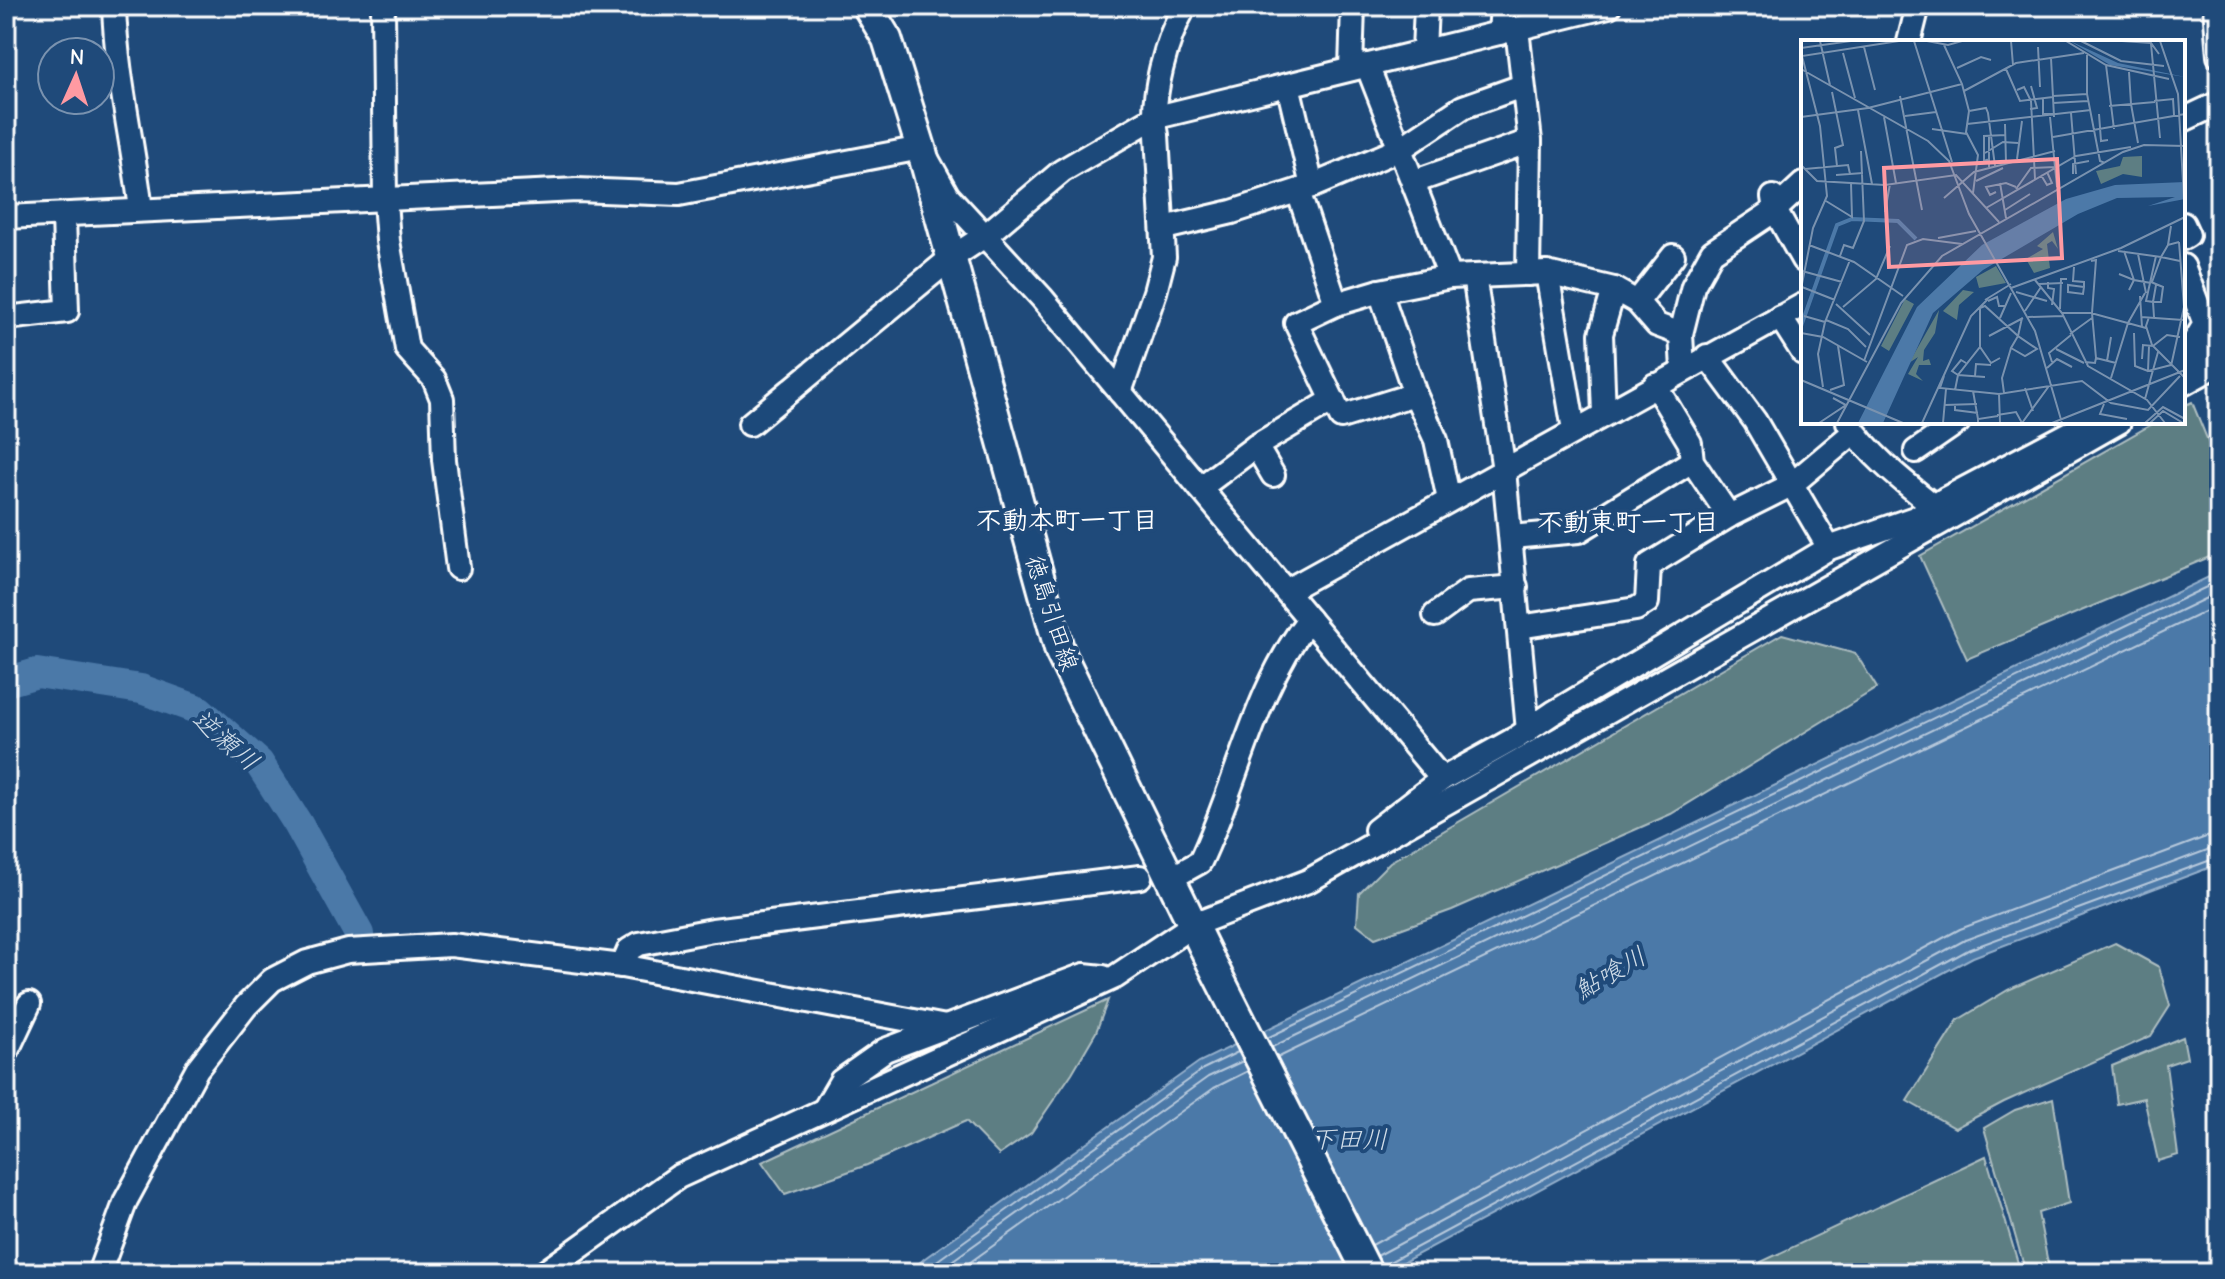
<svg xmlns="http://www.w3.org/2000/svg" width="2225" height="1279" font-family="'Comic Neue','Klee One',sans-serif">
<rect width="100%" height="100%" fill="#1f4a7a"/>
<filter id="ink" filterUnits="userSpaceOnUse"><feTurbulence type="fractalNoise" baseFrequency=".0125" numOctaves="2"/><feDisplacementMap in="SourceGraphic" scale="16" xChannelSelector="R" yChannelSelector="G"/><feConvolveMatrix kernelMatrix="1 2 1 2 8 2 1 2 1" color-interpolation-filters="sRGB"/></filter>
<g filter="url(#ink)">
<g fill="#5d7e83" stroke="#aebec1" stroke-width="2">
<path d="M2192,402L2219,468V553L1967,659L1920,556L2156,422H2183V406Z"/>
<path d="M1782,634L1856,654L1877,688L1671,814L1452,910L1375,938L1357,924L1359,893L1390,862Z"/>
<path d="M2115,943L2159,967L2170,1006L2151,1036L2004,1102L1955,1128L1907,1101L1958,1020L2008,990Z"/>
<path d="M1108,1000L1096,1032L1072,1073L1031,1133L999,1155L966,1121L867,1165L785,1194L762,1162Z"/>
<path d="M2183,1037L2187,1058L2166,1065L2178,1155L2158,1161L2144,1098L2117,1104L2112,1066Z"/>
<path d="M2053,1098L2069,1203L2038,1213L2050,1273H2026L1984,1128L2015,1110Z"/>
<path d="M1986,1156L2021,1273H1766L1761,1262Z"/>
</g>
<path fill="#4c79a8" stroke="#94afcb" stroke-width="2" d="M2219,572V864L1973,957L1383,1273H908L925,1258L1199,1062Z"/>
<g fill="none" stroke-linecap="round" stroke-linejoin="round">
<g stroke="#b7c9dc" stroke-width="2">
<path d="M1267,1038L2219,581"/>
<path d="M1272,1047L2219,592"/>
<path d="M1277,1058L2219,605"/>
<path d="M1372,1245L1960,929L2206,837L2219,835"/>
<path d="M1377,1256L1965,940L2210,849L2219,847"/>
<path d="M1382,1266L1970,949L2219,857"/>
<path d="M920,1273L1203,1069L1238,1052"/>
<path d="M935,1273L1208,1077L1243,1061"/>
<path d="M955,1273L1214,1088L1248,1071"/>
</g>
<path stroke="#4c79a8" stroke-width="30" d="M6,682L37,673L141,689L199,710L259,763L298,824L359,934"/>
<defs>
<g id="minor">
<path d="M114,6C116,74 133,142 141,210"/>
<path d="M383,6L385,201L388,241L407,349L434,379L442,399L444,460L458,568"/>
<path d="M2215,6L2219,56"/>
<path d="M1517,29L1530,141L1528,274"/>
<path d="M1500,33L1502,6"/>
<path d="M1909,42L1918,6"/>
<path d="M1424,51L1426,6"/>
<path d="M1367,65L1450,277"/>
<path d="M1351,69L1353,6"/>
<path d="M1288,85L1312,186"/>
<path d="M2183,120L2219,103"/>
<path d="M1413,182L1530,141"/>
<path d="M1298,191L1336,304"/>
<path d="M1773,197L1775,210L1803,260"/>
<path d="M6,217L577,190L679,194L921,148L948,196L1042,298L1442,779"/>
<path d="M2183,224L2188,235L2183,238"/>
<path d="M1164,228L1232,212L1312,186L1400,149L1463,107L1522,86"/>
<path d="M2183,266L2205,324L2183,360"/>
<path d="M1547,273L1574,430"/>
<path d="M1474,276L1504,470L1528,731"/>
<path d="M1380,291L1415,394L1436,440L1449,500"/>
<path d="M1637,302L1673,256"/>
<path d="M1780,317L1803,353"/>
<path d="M6,318L67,311L64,216"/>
<path d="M1707,356L1755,421L1829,548"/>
<path d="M1683,370L1681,334L1693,286L1712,252L1775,210L1803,184"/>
<path d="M2197,374L2219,342"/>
<path d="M2183,384L2219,364"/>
<path d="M1655,385L1690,443L1692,461L1729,516"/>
<path d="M1120,392L1155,292L1164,257L1157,135C1149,99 1167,37 1185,6"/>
<path d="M1415,394L1341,417L1296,323L1336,304L1380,291L1450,277L1547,273L1614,289L1637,302L1657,325L1681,334"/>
<path d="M1604,414L1601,334L1614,289"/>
<path d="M1848,422C1869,455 1904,482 1934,506"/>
<path d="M750,424L951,258L986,235L1062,171L1153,118L1609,6"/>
<path d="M1256,446L1273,475"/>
<path d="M1916,451L1958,422"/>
<path d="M1200,488L1256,446L1333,400"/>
<path d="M1511,537L1579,531L1692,461"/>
<path d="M1286,591L1803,305"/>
<path d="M1435,615L1468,591L1516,587"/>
<path d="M1519,627L1636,609L1647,602L1649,565L1729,516L1791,485L1854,432"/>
<path d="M1376,830L1442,779L1516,738L1553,713L1829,548L1915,518L1945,499L2091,422"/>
<path d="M1182,872L1200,862C1238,783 1254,689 1309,619"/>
<path d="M622,966L629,950L639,944L713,930L1140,877"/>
<path d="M6,1053L29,1004"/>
<path d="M824,1110L841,1081L885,1050L1084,975L1103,977"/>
<path d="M99,1273L126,1200L197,1069L246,1006L272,980L307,962L348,951L451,945L622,966L946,1027"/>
<path d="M544,1273L678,1177L1115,977L1193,925L1308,881L2119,422"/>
</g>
<path id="major" d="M867,6L887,39L921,148L1060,652L1211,962L1368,1273"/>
</defs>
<use href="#minor" stroke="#fff" stroke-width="28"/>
<use href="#major" stroke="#fff" stroke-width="34"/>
<use href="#minor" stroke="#1f4a7a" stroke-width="22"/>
<use href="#major" stroke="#1f4a7a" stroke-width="28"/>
</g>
</g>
<g text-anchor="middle" stroke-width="8" stroke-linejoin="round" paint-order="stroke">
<g font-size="24" fill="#fff" stroke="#1f4a7a">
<text transform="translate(1052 613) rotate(72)" y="8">徳島引田線</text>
</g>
<g font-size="26" font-weight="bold" fill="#fff" stroke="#1f4a7a">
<text x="1067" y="529">不動本町一丁目</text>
<text x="1628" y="531">不動東町一丁目</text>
</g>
<g font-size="26" font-style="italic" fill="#d2dee9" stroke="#1f4a7a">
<text transform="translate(226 740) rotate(41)" y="9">逆瀬川</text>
<text transform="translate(1610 973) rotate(-30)" y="9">鮎喰川</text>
<text x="1349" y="1148">下田川</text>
</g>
</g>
<g transform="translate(1801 40)">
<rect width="384" height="384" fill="#1f4a7a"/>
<path d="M341,116V137L322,134L300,144L295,131L319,126L322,117ZM252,192L257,209L251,201L246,204L249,228L233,233L225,219L242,209L236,206ZM195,226L205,243L178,248L175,237ZM162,250L173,252L158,265L156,280L142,271ZM104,259L113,264L88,311L80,306ZM138,270L134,293L123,310L122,321L128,319L130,325H118L115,334L122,341L107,334L117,317L108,323Z" fill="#5d7e83"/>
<path d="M269,1L317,23L384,37L309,25ZM384,142V159L347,166L374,157L316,158L277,174L182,230L132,273L82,383H57L116,267L181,205L265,159L314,145Z" fill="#4c79a8"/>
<path fill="none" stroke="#4c79a8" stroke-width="4" d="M0,286L36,185L51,179L97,181L115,199"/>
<path fill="none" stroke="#7992af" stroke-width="2" d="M19,1L29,45M113,1L151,122M126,1L147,5L161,1M210,1L212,25M265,1L305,25L368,39M280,1L320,21L363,26M321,1L350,3L358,14M359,1L377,54L384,177M350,4L359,98M143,5L161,44L168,71L165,92L177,115L172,153M63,7L74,50M237,7L239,47M0,8L50,1M42,13L54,58M286,15V54L299,121L304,123M250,18L253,77M305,25L313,89M156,28L180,17L190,20M0,29L127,101L148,121L168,174L234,291L261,383M205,29L219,61L252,57M328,32L330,64M216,50L223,47L230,61L234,139M163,51L215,23L283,13M31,52L42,105L34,108L36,126M99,56L121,170M252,56L286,54M242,59V74H253M353,61L372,59L373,75M252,63L287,61M330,64L337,103M308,66L354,62M229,69L236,68L230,46M57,70L71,144M168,71L185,68L187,73L194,126M270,73L275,134M298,74L300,101L307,100M104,76L135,72M0,77L67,68L161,44M83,77L95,143M249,77L256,147M166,84L290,70M204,84L205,123M131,89L166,94M188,95V127M252,97L384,74M184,113L202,102L217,103M188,119L183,121V96L205,95M216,119L221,81M0,125L16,141L84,145L155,135L198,182M4,129L47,125L49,134M272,134V124L288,121M35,135L62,133M240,135L246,145L251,143L246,132M175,141L202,128M199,143L205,178M215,149L230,128L254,127M195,152L189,155L185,147L205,143L215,147M143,158L173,132L254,111M25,161L51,177L50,143M185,168L275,116L330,107M204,170L229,154M84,172L89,144M370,186L367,205L378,202M137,198L175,191M8,205L53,222L102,256M367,205L360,217L379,221M317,211L360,217M323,211L333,240L350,243M337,214L345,253M39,216L43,205L52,208L63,181L60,111M290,221L295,220L291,273M273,227L272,241L283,242V247L282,254L267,252V245L283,247M1,231L41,242M318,234L333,240L328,250M234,240L261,273L287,326L346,360L364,383M247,242V248L253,249L251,265M350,242L362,247L360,262H352L355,245M351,242L360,217M238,244L262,243M1,247L34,260M210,248L320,208L384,177M0,249L12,188L26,156L19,86L1,16L98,1M215,252L246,261M339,256L341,287M184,260L210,244M187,261L196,257L198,266H205M35,264L69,295M42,267L75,239L89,206M179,268L184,266L217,296L210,308L224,316L236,309L217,296L221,278M259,269L260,239H266M224,271L240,247M261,273H290L345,288M291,273L295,318M3,276L24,282L49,220M227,277L262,276M340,277L382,280M348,277L345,286L351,305L384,338M353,277L352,262L345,261L355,216M199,278L210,253M25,280L47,289L65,307M0,293L22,297L66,322M333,293L334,326L347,331M269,294L291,278M188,296L222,278M348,306L347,331L370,325M179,307V268M255,309L283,323M341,319L342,305L352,306L366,295L379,297M63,321L106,205L122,199L161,204M306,321L310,297M251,322L248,313L270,295M284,322L294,323L295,318L315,323M370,326L383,267L378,202M246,328L256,319L271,327M157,335L184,337M157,335L151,331L160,320L165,323M143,336L139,348L198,354L281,341L310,363L347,370L379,336M174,336L175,324L190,325M310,338L327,283L344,253M0,340L102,383M22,347L17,314L24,282M224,348L232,371M29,350L43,345L37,306M154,350L157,335L179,307L190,323L199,318M172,351L177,379M203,353L201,338L210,308M198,354L199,383M344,359L357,312M154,364V370L177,373M303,364L299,374L326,379M143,365L176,364M196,375L215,372L221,383M18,383L45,365L32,358M36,383L100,263L141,216L322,112L343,105L384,106M121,383L170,276L187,259M142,383L145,349M177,383V379L197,376M221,383L248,346M251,383L384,330M344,383L362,367L384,379M349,383L362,371L382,383"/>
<path fill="#ff9aa2" fill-opacity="0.15" stroke="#ff9aa2" stroke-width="4" d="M256,119L261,218L88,227L83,128Z"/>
<rect width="384" height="384" fill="none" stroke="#fff" stroke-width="4"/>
</g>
<rect width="2225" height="1279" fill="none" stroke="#1f4a7a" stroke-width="32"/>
<rect x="16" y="16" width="2193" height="1247" fill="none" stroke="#fff" stroke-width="3" filter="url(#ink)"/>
<g transform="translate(76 76) rotate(3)"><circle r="38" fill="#1f4a7a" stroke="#7992af" stroke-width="2"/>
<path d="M0-6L14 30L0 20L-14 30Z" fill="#ff9aa2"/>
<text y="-12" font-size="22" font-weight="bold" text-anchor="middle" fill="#ffffff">N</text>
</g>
</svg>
